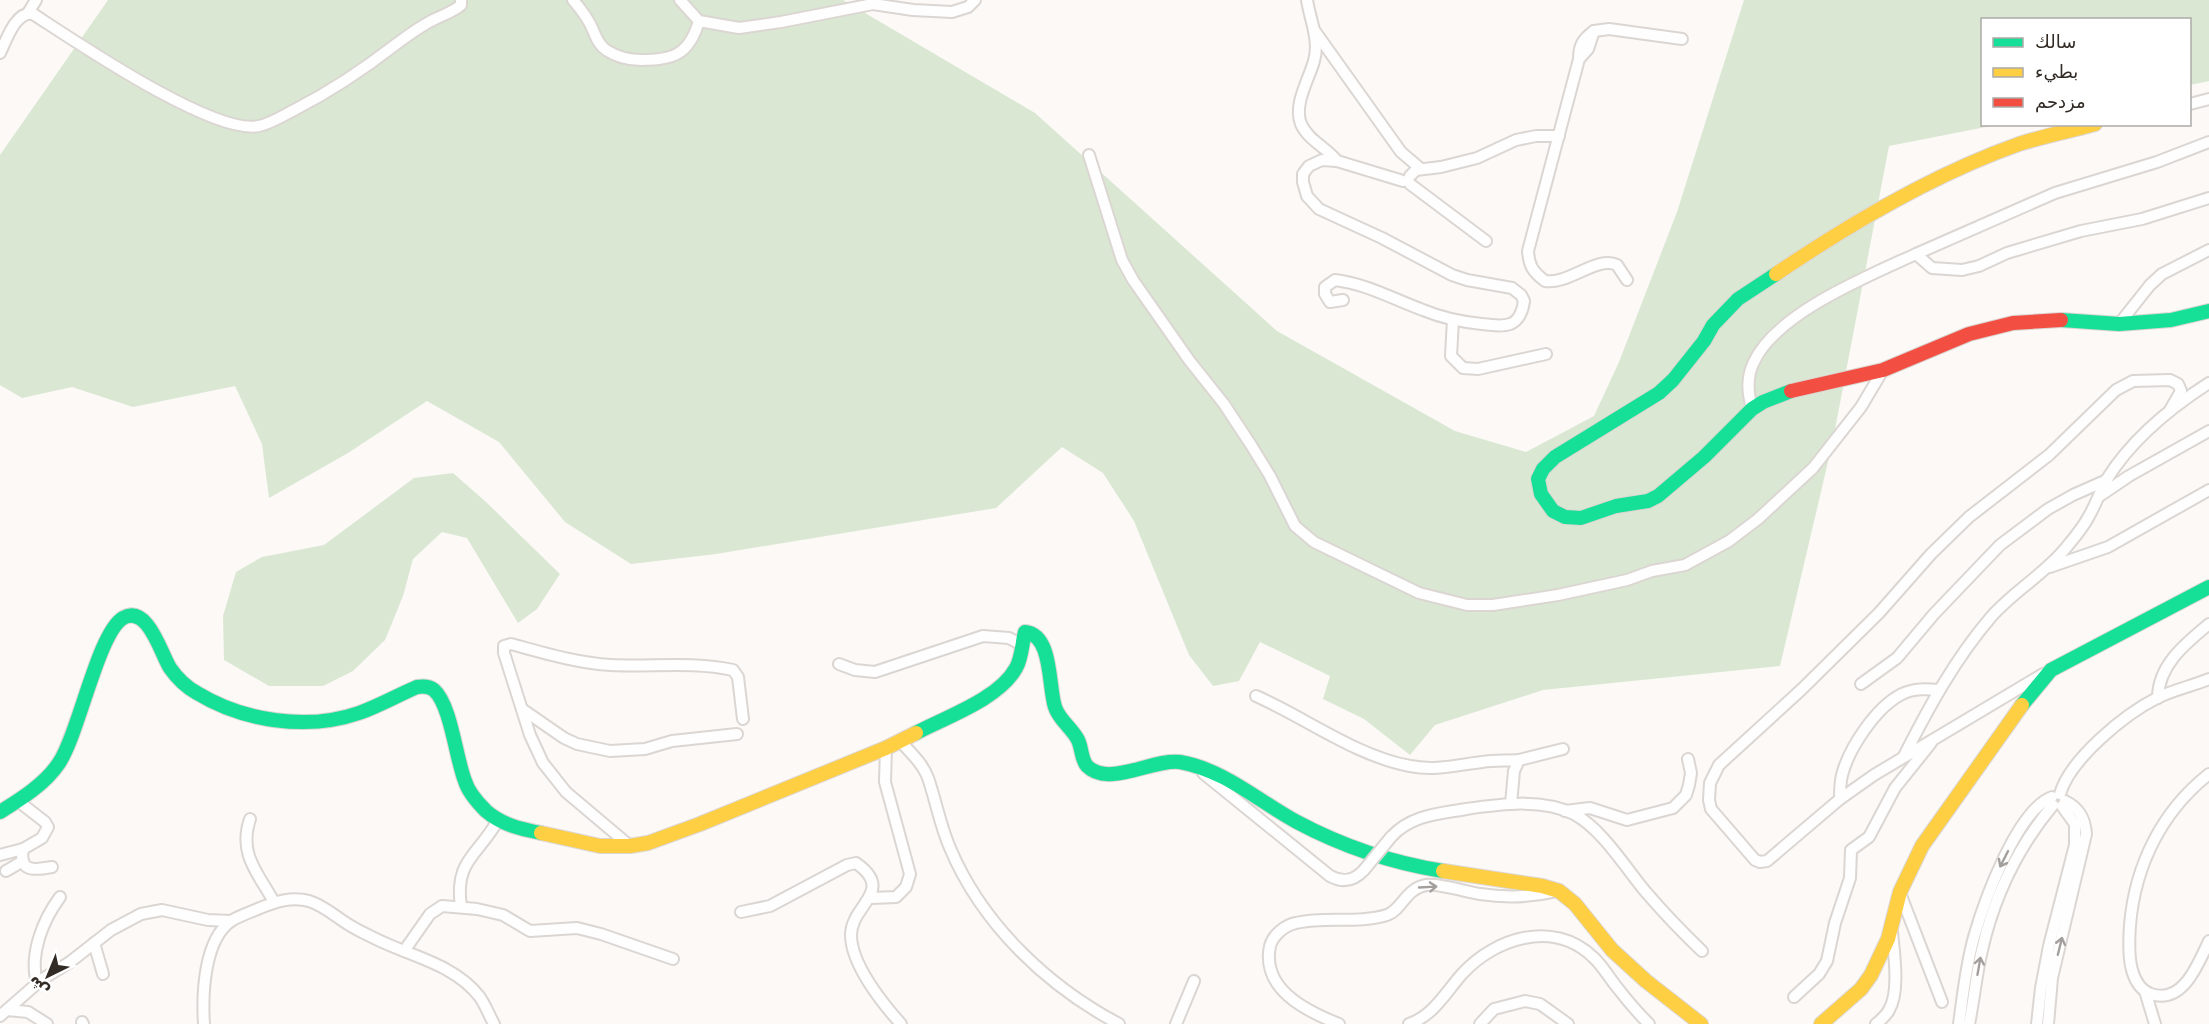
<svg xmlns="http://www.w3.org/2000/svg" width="2209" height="1024" font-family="'DejaVu Sans','Noto Sans Arabic',sans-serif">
<rect width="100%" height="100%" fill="#fcf9f7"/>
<g fill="#dae8d3">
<path d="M108,0H843L1035,113L1277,331L1455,431L1526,452L1594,416L1619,362L1677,212L1744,0H2209V81L2190,85V20H1982V124L1996,125L1889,146L1832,445L1780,666L1543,690L1435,725L1410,755L1364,719L1323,699L1330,676L1260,642L1239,681L1213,686L1189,655L1134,521L1103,473L1062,447L996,508L716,554L631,564L565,522L499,442L427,401L348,453L269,498L262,444L235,386L133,407L72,387L22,398L0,385V155Z"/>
<path d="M453,473L486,502L560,574L537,609L518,623L467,538L442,532L413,559L403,596L385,640L353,671L323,686H269L224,660L223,616L236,572L262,557L324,545L414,478Z"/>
</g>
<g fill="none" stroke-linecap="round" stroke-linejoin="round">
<defs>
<g id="street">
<path d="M573,0C579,7 585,15 589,22C595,32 596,43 606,50C617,57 628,60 641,60C673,60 689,55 699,21"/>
<path d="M680,0L699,21L739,28L781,22L873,4L913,10L952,12L968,7L975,0"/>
<path d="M1307,0C1310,20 1320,40 1314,61C1309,79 1293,105 1301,124C1308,140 1327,148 1337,161"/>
<path d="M28,13L36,0"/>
<path d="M1314,30L1401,152L1421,169"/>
<path d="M1594,31L1609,29L1682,39"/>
<path d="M0,53C6,41 16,10 33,14C75,41 214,136 259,126C272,123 284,115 296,109C331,91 364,69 395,45C407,36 419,27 433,20C443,15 453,12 461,5V0"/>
<path d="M1579,59L1588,49L1594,31C1583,39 1579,45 1579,59L1528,251C1529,266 1533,272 1545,281C1568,285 1598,255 1617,265L1627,280"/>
<path d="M2190,104L2209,99"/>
<path d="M1089,155L1122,260L1133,280L1189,360L1224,404L1251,445L1270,476L1295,526L1314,542L1419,593L1467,605H1493L1558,595L1627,580L1652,571L1685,565L1729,541L1758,519L1813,468L1861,407L1883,370"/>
<path d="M1410,176L1416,170L1441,167L1477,158L1516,140L1536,136H1559"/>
<path d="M1410,184L1486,241"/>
<path d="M1916,254L2055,193L2157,162L2209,142"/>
<path d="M1343,300L1330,302L1325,294V287L1335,280C1367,284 1393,299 1423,310C1442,318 1462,322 1482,324C1490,325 1502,327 1510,324C1519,321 1523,310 1524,301L1521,295L1512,288L1467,280L1452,275L1382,238L1319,209L1307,196L1303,182V174L1309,166L1322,160L1337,161L1403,181"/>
<path d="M1453,320L1451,356L1463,368L1478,369L1546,354"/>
<path d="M2119,324L2150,285L2162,274L2209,250"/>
<path d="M1752,409C1748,394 1746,379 1753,364C1774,314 1868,276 1916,254L1932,268L1962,270L1979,266L2007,253L2081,231L2142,219L2209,198"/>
<path d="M2101,495L2129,476L2209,431"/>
<path d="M2050,567L2108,547L2209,490"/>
<path d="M839,664L855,670L875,672L983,636L1009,638L1022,645"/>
<path d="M2043,674L1874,775L1840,799L1767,861L1760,862L1755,860L1711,809L1709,800L1710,783L1719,765L1802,689L1879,613L1931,554L1969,517L2049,455L2116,390L2133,381L2170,380L2178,384L2181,391L2170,410"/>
<path d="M1861,684L1897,658L1934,614L2000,545L2048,509L2073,495L2107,480"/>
<path d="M1256,696C1306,718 1356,756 1410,766C1435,771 1457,765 1482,762C1494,760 1507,761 1519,760"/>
<path d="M2158,698C2158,665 2186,643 2209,624"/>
<path d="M522,709L564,738L577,744L610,751L645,749L672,741L737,734"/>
<path d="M901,742C911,753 923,764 928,778C936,801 940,825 950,848C982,924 1047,986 1119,1024"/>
<path d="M1904,756C1929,707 1955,659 1991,617C2013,592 2043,575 2065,549C2073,539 2083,528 2089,516C2096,504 2100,491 2107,479C2132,439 2170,408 2209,383"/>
<path d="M1203,773L1330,876C1343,883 1354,881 1364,870"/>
<path d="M2209,774C2162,811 2135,865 2130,925C2129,939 2128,956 2132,970C2135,981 2140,990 2151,994C2183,1005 2198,964 2209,941"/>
<path d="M2060,794C2070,759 2125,714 2157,698C2173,690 2192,686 2209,679"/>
<path d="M1840,799C1840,791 1840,783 1842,775C1849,748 1876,707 1902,694C1914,688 1927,689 1939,690"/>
<path d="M18,801L45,822L48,827L42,838L23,849C18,873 36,870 52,867"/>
<path d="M1511,804L1514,771L1519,760L1563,749"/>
<path d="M1565,811L1590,808L1627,820L1673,808L1686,795L1689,785L1691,773L1688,759"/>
<path d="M250,819C238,854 258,873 274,902"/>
<path d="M1391,837C1411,815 1438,814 1466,809C1500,804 1542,798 1574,814C1602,829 1625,867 1645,891C1663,912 1682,932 1702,951"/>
<path d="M630,846L566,792L543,763L530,735L504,653V646L511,644C544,653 577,663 611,665C652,667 692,661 733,670L738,677L743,719"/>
<path d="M0,855L23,849"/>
<path d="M6,871L23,861"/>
<path d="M1900,893L1942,1002"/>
<path d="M871,898L896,897L906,887L910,874L885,782L886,748"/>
<path d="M461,907C454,860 478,856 498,820"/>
<path d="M741,912L770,906L847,865L856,863C896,891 851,905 851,935C851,964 882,1003 901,1024"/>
<path d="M94,943L103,974"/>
<path d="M404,951L430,914L442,906L477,909L503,915L530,931L577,928L601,934L673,959"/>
<path d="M37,983C29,954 43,920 60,897"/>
<path d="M2145,991L2155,1024"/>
<path d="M1794,997L1819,974L1827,961L1835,923L1850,878L1851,850L1869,837L1895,788L1931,743"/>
<path d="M7,1010L28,1012L47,1024"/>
<path d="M0,1016L41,980L70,962L111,930L141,914L162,910L208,920L231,921"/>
<path d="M82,1022L83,1024"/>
<path d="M204,1024C202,994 204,940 231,921C239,916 251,912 260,908C275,902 292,896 309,901C325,906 337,918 351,926C359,931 368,935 376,939C410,956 454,964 479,996C485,1004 489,1015 494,1024"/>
<path d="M1176,1024L1194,981"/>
<path d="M1339,1024C1306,1011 1261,989 1270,946C1273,935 1285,925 1296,923C1325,916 1358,924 1387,915C1402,910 1405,889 1426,885C1438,883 1467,892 1480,894C1506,898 1532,897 1558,891"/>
<path d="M1409,1024C1433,1016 1446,992 1462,974C1495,938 1553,919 1593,957C1602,965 1608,976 1616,986C1626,999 1637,1012 1649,1024"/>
<path d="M1480,1024L1494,1009L1525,1001L1540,1004L1568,1024"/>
<path d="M1876,1024C1881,1020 1886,1016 1889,1010C1900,992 1894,953 1892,932"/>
<path d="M1959,1024C1963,995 1966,965 1974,937C1984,902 2017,810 2052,797"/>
<path d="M1969,1024C1974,1000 1976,975 1982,950C1994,897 2018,847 2053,805"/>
<path d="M2037,1024L2041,988L2049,946L2075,845V824L2062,806"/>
<path d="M2048,1024L2052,978L2086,834C2085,818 2079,808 2065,801"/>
</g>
<g id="fast">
<path d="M1776,274L1738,299L1713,325L1704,341L1673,380L1659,393L1555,457L1543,469L1538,479L1541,494L1553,511L1565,517L1581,518L1616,506L1648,501L1658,496L1704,457L1752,409L1763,402L1791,391"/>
<path d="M2061,320L2119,324L2171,320L2209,311"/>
<path d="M2022,705L2051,670L2209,587"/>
<path d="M916,733C946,717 999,699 1016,668C1022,658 1022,643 1025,632C1053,635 1048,686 1055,707C1059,720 1072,728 1078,740C1082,748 1081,759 1087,766C1108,788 1154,758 1180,762C1225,770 1258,801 1297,822C1342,846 1393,863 1443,871"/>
<path d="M0,812C21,799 45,784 59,763C79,733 98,633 123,618C148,604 161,654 170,668C177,678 186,687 197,693C243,721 307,731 359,713C379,706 398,695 417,687C423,686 429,686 434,690C451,705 456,759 465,781C468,791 479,804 486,811C502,825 521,829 541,833"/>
</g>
<g id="slow">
<path d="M1776,274C1851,223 1934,174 2019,144C2044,136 2070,131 2095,124"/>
<path d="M541,833L600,846H630L648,843L700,824L886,748L916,733"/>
<path d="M1443,871L1542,886L1559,891L1575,904L1612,950L1646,981L1701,1024"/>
<path d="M1821,1024L1861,989L1871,975L1888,939L1900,892L1922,846L2022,705"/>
</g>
<path id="jam" d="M1791,391L1883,370L1969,334L2013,323L2061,320"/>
</defs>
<use href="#street" stroke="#dbd6d2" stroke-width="14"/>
<use href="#fast" stroke="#dbd6d2" stroke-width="16"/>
<use href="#slow" stroke="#dbd6d2" stroke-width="16"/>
<use href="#jam" stroke="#dbd6d2" stroke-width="16"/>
<use href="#street" stroke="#fffefe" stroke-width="10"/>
<use href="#fast" stroke="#16e098" stroke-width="14"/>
<use href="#slow" stroke="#ffcf43" stroke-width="14"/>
<use href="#jam" stroke="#f24e42" stroke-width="14"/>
<defs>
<path id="street-bridge" d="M1364,870L1391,837"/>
</defs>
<use href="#street-bridge" stroke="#dbd6d2" stroke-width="14" stroke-linecap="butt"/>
<use href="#street-bridge" stroke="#fffefe" stroke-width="10"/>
</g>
<defs><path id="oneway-shaft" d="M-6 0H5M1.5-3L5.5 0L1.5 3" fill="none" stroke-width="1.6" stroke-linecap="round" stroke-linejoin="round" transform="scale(1.5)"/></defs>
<g stroke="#a39f9c">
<use href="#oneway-shaft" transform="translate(2004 859) rotate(117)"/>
<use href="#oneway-shaft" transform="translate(1428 887) rotate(-3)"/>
<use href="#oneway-shaft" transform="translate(2060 946) rotate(-76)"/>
<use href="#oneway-shaft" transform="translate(1979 966) rotate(-80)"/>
</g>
<rect x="1981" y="18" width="210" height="108" fill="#ffffff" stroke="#adaaa8" stroke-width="1.5"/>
<rect x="1993" y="38" width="30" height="9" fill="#16e098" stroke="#adaaa8" stroke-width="1.5"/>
<text x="2035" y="48" font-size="18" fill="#322b25">سالك</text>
<rect x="1993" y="68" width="30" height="9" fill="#ffcf43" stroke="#adaaa8" stroke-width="1.5"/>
<text x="2035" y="78" font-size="18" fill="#322b25">بطيء</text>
<rect x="1993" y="98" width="30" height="9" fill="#f24e42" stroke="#adaaa8" stroke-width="1.5"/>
<text x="2035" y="108" font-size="18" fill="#322b25">مزدحم</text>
<g transform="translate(48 976) rotate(223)" stroke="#ffffff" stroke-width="4.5" paint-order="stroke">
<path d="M0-4.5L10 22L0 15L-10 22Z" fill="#322b25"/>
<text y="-9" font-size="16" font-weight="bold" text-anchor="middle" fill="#322b25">ش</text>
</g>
</svg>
